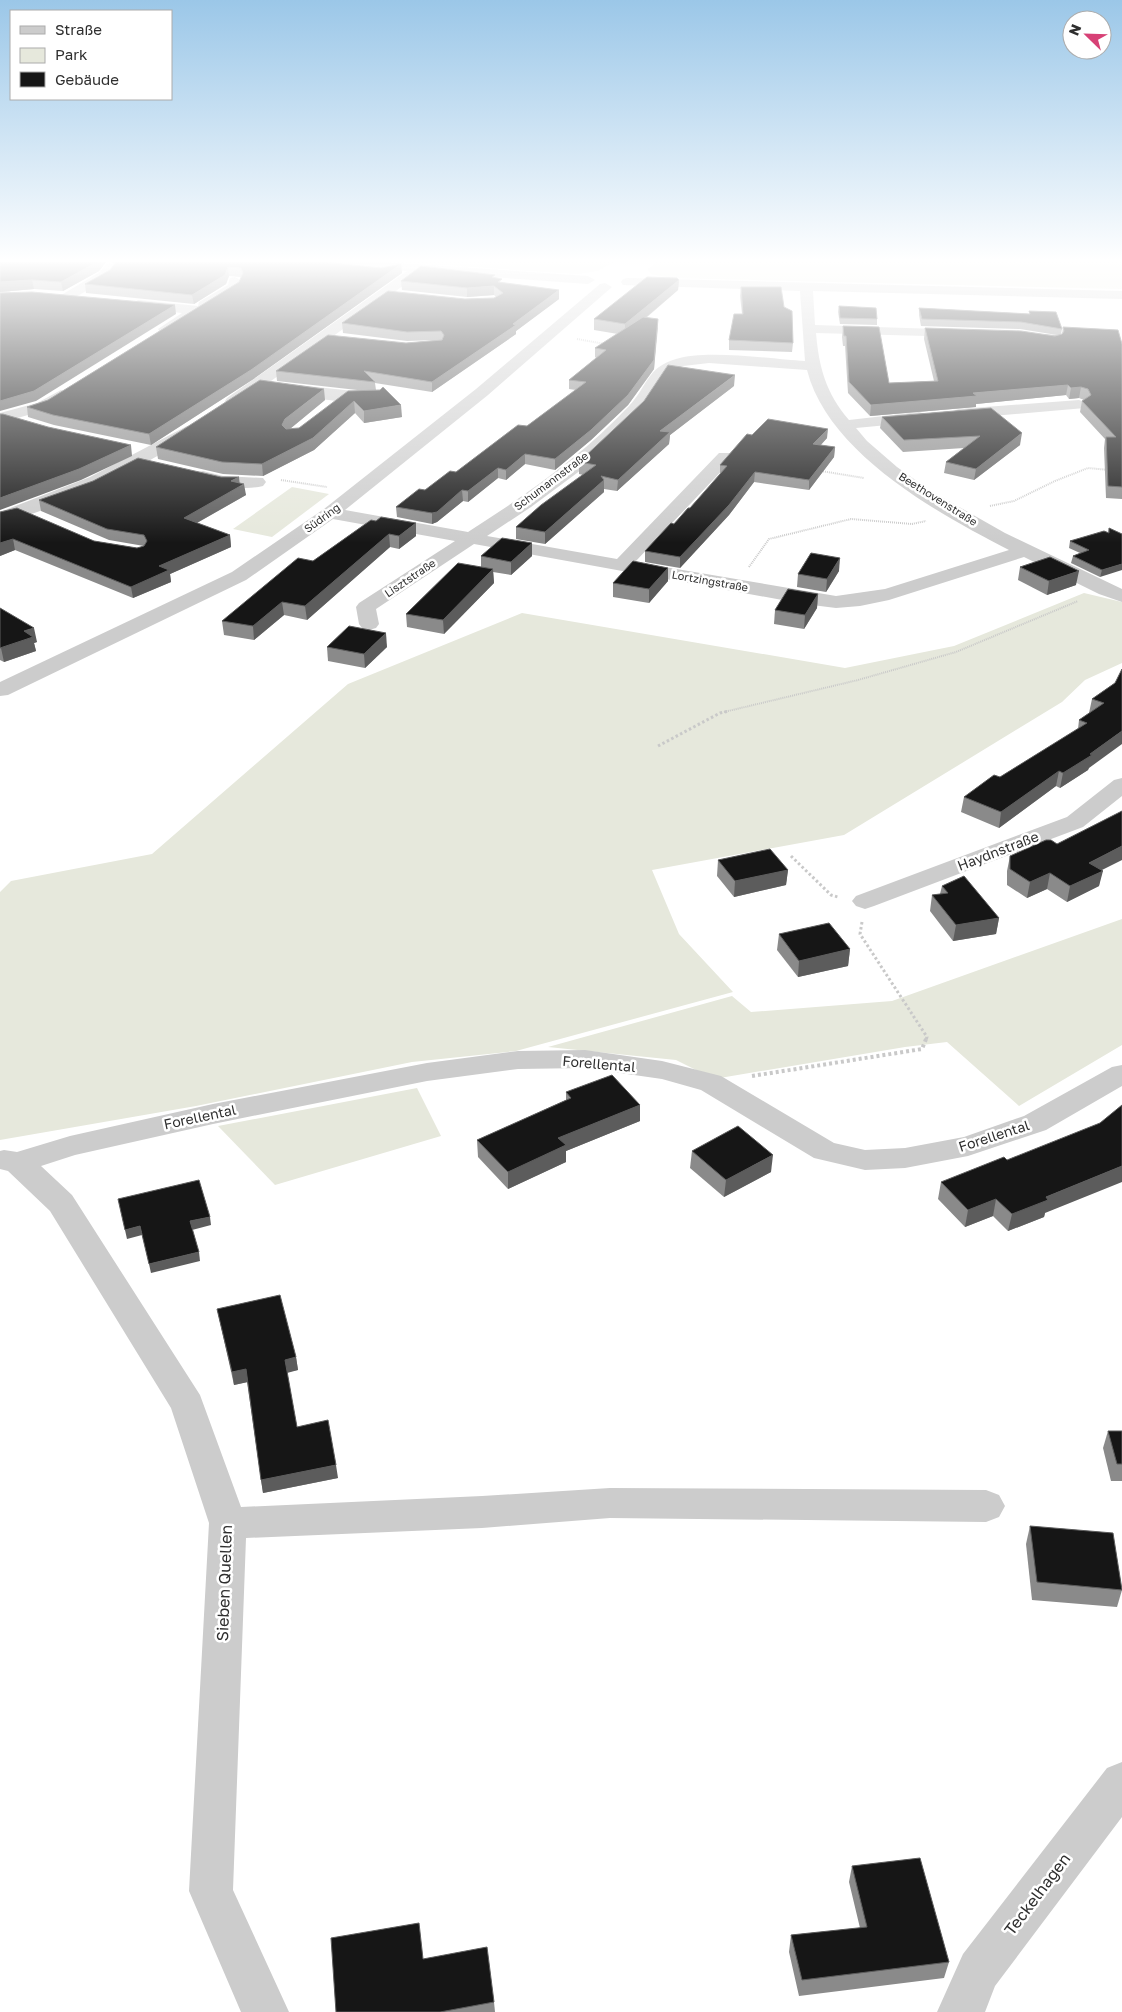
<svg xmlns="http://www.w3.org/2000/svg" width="1122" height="2012" font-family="'Golos Text',sans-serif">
<rect width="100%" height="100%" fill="#fff"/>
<g fill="#e6e8dc">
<path d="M395,262H615L597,271L578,274Z"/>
<path d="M657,262H1122V289L670,278L651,274L648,269Z"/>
<path d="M292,487L329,494L272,537L233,529Z"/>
<path d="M1084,593L1122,602V663L1085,680L1062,702L844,835L652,870L679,934L733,992L516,1051L412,1062L196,1106L0,1140V892L11,881L152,854L348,684L522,613L845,668L954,646Z"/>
<path d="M1122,919V1045L1019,1106L947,1042L905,1047L714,1079L676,1060L548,1047L732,996L751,1012L892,1001Z"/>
<path d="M417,1088L441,1136L275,1185L218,1126Z"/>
</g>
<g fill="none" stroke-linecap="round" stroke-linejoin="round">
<g stroke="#c9c9c9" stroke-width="2" stroke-dasharray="1 1" stroke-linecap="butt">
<path d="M577,339L605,344"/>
<path d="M821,471L864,478"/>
<path d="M281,480L327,487"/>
<path d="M990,506L1014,501L1055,481L1088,468L1109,470"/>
<path d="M749,567L769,539L851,519L912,524L926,521"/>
<path d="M724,712L858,680L956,652L1078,601"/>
</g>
<g stroke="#c9c9c9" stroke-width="3" stroke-dasharray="2.5 2.5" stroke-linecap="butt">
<path d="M658,746L720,713L729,711"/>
<path d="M791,856L831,895L838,897"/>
<path d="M862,922L860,934L927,1037L926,1040"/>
</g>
<path stroke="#c9c9c9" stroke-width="4" stroke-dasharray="3 3" stroke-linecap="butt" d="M752,1076L922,1049L926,1039"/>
<g fill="#ccc" fill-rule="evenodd">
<path d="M329,262H385L588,276L595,280L588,284L422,272L239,404H227L225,401L227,398L407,271L336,266Z"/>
<path d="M111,263L118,267L110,278L70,300H60L58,297L100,272L106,264Z"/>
<path d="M235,277L242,281L239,290L209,308L202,309L201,313L170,332H160L158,329L182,313L138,308L131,304L138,300L198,306L199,302L228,285L230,278Z"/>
<path d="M628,278L1122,291V299L813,291L815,325L968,330L970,333L968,336L963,337L816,333C819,368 826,393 849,420L919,412L925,414L927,417L925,420L919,422L856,428L867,441L897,467L931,491L1005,533L1122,589V602L1099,594L1024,557L889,600L860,606L836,608L804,604L474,544L376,609L379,624L376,628L369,630L362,628L359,624L356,607L359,603L455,541L333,519L246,580L8,695L0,696V682L232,572L324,509L476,389L600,284L605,283L612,287L488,395L345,510L468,532C526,495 582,456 629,406C648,386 646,368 676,359C706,349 771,359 805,361L800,291L623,285L621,282L623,279ZM709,363L807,370C828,453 937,513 1009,550L885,589L836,596L635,562L731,461L733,457L731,453H719L617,559L487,536L531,507L585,467L642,411L666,374L683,366Z"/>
<path d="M0,286L5,287L15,296L13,299L8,300L0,297Z"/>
<path d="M289,384L381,394L383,397L381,400C359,406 306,398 284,392L281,389L284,386Z"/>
<path d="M61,390L67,392L69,395L49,409L0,423V413L37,403Z"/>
<path d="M1079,400L1085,402L1087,405L1085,408L959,419L953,417L951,414L953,411L959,409Z"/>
<path d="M187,426L193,428L195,431L193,434C134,472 68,506 0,523V512L90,477Z"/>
<path d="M203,471L223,476L263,478L266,482L263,486C242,491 218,485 197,480L194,476L197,472Z"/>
<path d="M1122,778V796L1083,827L874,906L865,909L856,906L852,901L856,896L1067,817L1114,780Z"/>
<path d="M585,1050L662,1061L721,1076L834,1143L865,1150L905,1148L964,1137L1024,1116L1112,1067L1122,1065V1086L1046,1130L968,1156L905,1168L865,1170L814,1158L701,1090L662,1079L585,1068L518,1069L427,1081L213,1124L75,1155L41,1166L72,1195L200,1395L241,1507L482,1496L610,1488L986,1490L999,1495L1005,1506L999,1517L986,1522L610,1518L482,1528L246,1538L233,1890L289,2012H241L189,1891L209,1523L171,1408L50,1211L8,1171L0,1169V1151L4,1150L17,1152L70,1136L213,1104L427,1063L518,1051Z"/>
<path d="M1122,1762V1817L995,1986L985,2012H937L963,1954L1107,1768Z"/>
</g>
</g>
<g fill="#8a8a8a">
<path d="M0,262H109H106L99,271L63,291L34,289L0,292Z"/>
<path d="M111,262H325L381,268L401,264L402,273L252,380L151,445L54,425L28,417L27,407L48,400L239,282L241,277L229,276L226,284L194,304L86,293L85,284L110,270L115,264Z"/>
<path d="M495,278L502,283L559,299L516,331V334L432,392L375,383L376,390L402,417L364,423L355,413L314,450L263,476L223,474L158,459L156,447L325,400L290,429L299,428L366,391L277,381L276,371L406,343L436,340L407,341L343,333L342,323L465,299L494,298L496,297L494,295L467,297L402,290L401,281Z"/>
<path d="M679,280L678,290L646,318L658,328L654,369L628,405L591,440L555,470L525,464L506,480L498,478L468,502L463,501L437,522L432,524L397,517L396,507L456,472L527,426L576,390L569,389V380L596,358L595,357V348L618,334L594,330V319Z"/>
<path d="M741,287L784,307L793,343L792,352L729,350V340L742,314L740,296Z"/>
<path d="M839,306L877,319V325L840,324L838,312Z"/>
<path d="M919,308L1029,314V311L1062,329L1061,334H1062L1063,327L1122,344V499L1106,498L1104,448L1105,439L1080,412L1082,401L1084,400L1079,398L1069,399L1066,395L976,404V407L870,416L848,393L845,346H843L842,337L843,326L889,383L934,381L924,339L925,328L1057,335L1020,329L921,326L919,315Z"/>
<path d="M734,386L670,435L669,444L617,491L604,489V492L545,544L516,539V527L583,475L579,474V462Z"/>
<path d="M991,408L1020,445L974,480L944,473L946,462L964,448L903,452L880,428L882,417Z"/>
<path d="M752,435L827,438L821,445L835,447L834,457L809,490L754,482L729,515L680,568L645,562V551L690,508L720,475V465Z"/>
<path d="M240,483L246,495L197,523L230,535L231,547L170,574L171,582L133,598L15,550L0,556V512L94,541L137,548L144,546L109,540L41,511L39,500Z"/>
<path d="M371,520L416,536L399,549L390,547L307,620L284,615L254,640L224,635L222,621L313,561Z"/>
<path d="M1109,528L1122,534L1100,577L1071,563L1073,556L1080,553L1069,548L1070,541L1108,533Z"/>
<path d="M481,556H532L511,575L493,572L494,583L444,634L407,627L406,614L481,567Z"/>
<path d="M1020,567L1076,585L1047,595L1018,580Z"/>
<path d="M668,568V581L649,603L613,597V583Z"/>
<path d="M839,571L826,592L797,587L798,574Z"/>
<path d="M818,594L817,608L804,629L774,624L775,610Z"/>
<path d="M0,608L37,642L34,643L36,651L4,662L0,660Z"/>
<path d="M327,647H387L365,668L328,661Z"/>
<path d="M1115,683L1088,770L1060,788L1056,786L999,828L961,812L964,797L1000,777L1078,729L1079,720L1089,713L1092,699Z"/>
<path d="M1010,856L1101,870L1099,886L1067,902L1047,889L1027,898L1007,885V871Z"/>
<path d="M718,860L788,870L786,885L734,897L717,876Z"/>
<path d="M942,886L999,918L996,934L953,941L930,911L932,895L940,894Z"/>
<path d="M779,934L850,949L848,966L798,977L777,950Z"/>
<path d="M566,1092L640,1105V1121L566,1151V1162L508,1189L478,1157L477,1140L566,1100Z"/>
<path d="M692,1151L771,1172L724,1197L690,1168Z"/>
<path d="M941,1182L1045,1213L1044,1217L1008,1231L993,1216L965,1227L938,1199Z"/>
<path d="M217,1309L296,1357L298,1370L287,1372L297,1427L338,1478L263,1493L247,1382L234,1385Z"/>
<path d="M1108,1431H1122V1481H1111L1103,1448Z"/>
<path d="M1030,1526L1122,1588V1590L1117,1607L1032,1600L1026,1544Z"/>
<path d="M852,1866L949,1962L944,1978L799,1996L789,1952L791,1935L860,1928L849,1882Z"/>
<path d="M423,1959L494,2002L495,2012H336Z"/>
</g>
<g fill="#5c5c5c">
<path d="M97,262H109H106L99,271L63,291L61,282Z"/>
<path d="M401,264L402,273L252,380L151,445L149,434Z"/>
<path d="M228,267L229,276L226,284L194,304L192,295Z"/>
<path d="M32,280L34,289L0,292V282Z"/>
<path d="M679,280L678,290L625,335V324Z"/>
<path d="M494,286V295L467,297V288Z"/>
<path d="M559,290V299L516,331V334L432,392V382L513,324Z"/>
<path d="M175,305L176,314L36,401L0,411V401Z"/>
<path d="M658,319L654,369L628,405L591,440L555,470V459Z"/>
<path d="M735,375L734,386L670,435L669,444L617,491L618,480L660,431Z"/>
<path d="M1068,385L1066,395L976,404V407L870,416L871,405L973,393Z"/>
<path d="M1081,387L1079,398L1069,399L1071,388Z"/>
<path d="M324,389L325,400L286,432L282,425L285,419Z"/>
<path d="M354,401L355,413L314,450L263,476L262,464Z"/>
<path d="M401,405L402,417L364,423V411Z"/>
<path d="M828,429L827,438L812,454L813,444Z"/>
<path d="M1022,433L1020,445L974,480L976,469Z"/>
<path d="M131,445L132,456L81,480L0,510V498Z"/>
<path d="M835,447L834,457L809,490V480Z"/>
<path d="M525,454V464L506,480V470Z"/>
<path d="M498,468V478L468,502V491Z"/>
<path d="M755,472L754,482L729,515L680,568V557Z"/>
<path d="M239,477L240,487L244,484L246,495L186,529L184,518L231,481Z"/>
<path d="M604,480V492L545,544V532Z"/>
<path d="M462,490L463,501L437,522L432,524V513Z"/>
<path d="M416,523V536L399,549V536Z"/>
<path d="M389,534L390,547L307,620L305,606Z"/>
<path d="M230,535L231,547L170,574L171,582L133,598L131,587L159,566Z"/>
<path d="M13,539L15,550L0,556V543Z"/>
<path d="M532,543V556L511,575V562Z"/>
<path d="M840,558L839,571L826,592L827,579Z"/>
<path d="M1122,564V570L1100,577L1102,570Z"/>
<path d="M668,568V581L649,603V589Z"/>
<path d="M493,569L494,583L444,634L443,620Z"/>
<path d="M1079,571L1076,585L1047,595L1049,581Z"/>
<path d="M818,594L817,608L804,629L805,615Z"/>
<path d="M282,602L284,615L254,640L253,626Z"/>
<path d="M34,628L37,642L34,643L36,651L4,662L1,648L24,631Z"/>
<path d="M386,633L387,647L365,668L364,654Z"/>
<path d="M1122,731V744L1089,768L1088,770L1060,788L1063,773Z"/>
<path d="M1059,771L1056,786L999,828L1001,812Z"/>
<path d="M1122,846V860L1086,878L1089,863Z"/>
<path d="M788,870L786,885L734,897L735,881Z"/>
<path d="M1103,871L1099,886L1067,902L1070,886Z"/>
<path d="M1050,873L1047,889L1027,898L1030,882Z"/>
<path d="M999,918L996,934L953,941L956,925Z"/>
<path d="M850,949L848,966L798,977L799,961Z"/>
<path d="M640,1105V1121L566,1151V1162L508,1189V1172L558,1138Z"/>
<path d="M773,1155L771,1172L724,1197L726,1180Z"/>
<path d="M1122,1166V1182L1045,1213L1044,1217L1008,1231L1012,1214L1046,1197Z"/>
<path d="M996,1199L993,1216L965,1227L968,1210Z"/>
<path d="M210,1217L211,1225L192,1230L190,1221Z"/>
<path d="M140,1226L142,1235L127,1239L125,1230Z"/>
<path d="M199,1252L200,1261L151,1273L149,1264Z"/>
<path d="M296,1357L298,1370L287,1373L285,1360Z"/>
<path d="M246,1369L248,1382L234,1385L232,1372Z"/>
<path d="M336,1465L338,1478L263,1493L261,1480Z"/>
</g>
<g fill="#161616" stroke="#5c5c5c">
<path d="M0,262H97L61,282L32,280L0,282Z"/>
<path d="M116,262H325L381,268L401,264L251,370L149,434L53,415L27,407L48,400L239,282L243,273L241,268L228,267L225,275L192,295L85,284L110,270Z"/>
<path d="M421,266L495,275L492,277L502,279L498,282L559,290L513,324L516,325L432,382L364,371L375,382L276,371L328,335L406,343L442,340L444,335L441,331L407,332L342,323L388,291L465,299L494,298L503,293L494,286L467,288L401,281Z"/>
<path d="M647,277L677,278L679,280L625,324L594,319Z"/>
<path d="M741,287H781L784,307L792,311L793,343L729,340L734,314H743Z"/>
<path d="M32,292L175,305L34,391L0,401V293Z"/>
<path d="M839,306L876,308L877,319L840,318Z"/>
<path d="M919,308L1030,314L1029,311L1056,312L1062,329L1021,322L922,319Z"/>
<path d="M643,317L658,319L654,360L628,395L591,430L555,459L525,454L506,470L498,468L468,491L462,490L437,512L432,513L396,507L419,489L425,490L450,471L456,472L518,425L527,426L586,382L569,380L606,350L595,348Z"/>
<path d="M843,326L879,327L889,383L938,381L925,328L1021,331L1055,336L1062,334L1064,331L1063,327L1118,330L1122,344V487L1108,486L1106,437H1116L1082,401L1091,395L1088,389L1081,387L1071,388L1068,385L973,393L977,396L871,405L849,382L846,336H844Z"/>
<path d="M668,365L735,375L660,431L670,432L618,480L601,476L604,480L545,532L516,527L541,505L596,465L579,462L644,401Z"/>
<path d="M260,380L324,389L285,419L282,425L286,429L299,428L348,391L380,390L383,387L401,405L364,411L354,401L313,438L262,464L222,462L156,447Z"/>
<path d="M991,408L1022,433L976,469L946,462L980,436L904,440L882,417Z"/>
<path d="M0,414H3L48,427L131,445L79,469L0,498Z"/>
<path d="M768,419L828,429L813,444L835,447L809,480L755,472L729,505L680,557L645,551L671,523L674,524L688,508H690L727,466L720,465L747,434L752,435Z"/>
<path d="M138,458L221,477H239L231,481L244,484L184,518L230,535L159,566L169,570L131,587L13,539L0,543V512L17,508L94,541L137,548L144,546L147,541L144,535L107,529L39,500L93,481Z"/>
<path d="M381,517L416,523L399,536L389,534L305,606L282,602L253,626L222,621L298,558L313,561L371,520L376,521Z"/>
<path d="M1109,528L1122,534V564L1102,570L1073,556L1089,550L1070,541L1104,531L1109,533Z"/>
<path d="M502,538L532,543L511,562L481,556Z"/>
<path d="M811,553L840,558L827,579L798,574Z"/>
<path d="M1050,557L1079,571L1049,581L1020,567Z"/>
<path d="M633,561L668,568L649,589L613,583Z"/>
<path d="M458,563L493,569L443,620L406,614Z"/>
<path d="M788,589L818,594L805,615L775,610Z"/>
<path d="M0,608L34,628L24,631L33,637L0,648Z"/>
<path d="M349,626L386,633L364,654L327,647Z"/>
<path d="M1122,669V731L1090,754L1092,755L1063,773L1059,771L1001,812L964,797L994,775L1000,777L1087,723L1079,720L1104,703L1092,699L1115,683Z"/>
<path d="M1122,811V846L1089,863L1103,871L1070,886L1050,873L1030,882L1010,869V856L1046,840H1051L1057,844Z"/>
<path d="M770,849L788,870L735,881L718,860Z"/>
<path d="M964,876L999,918L956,925L932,895L948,893L942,886Z"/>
<path d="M829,923L850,949L799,961L779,934Z"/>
<path d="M612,1075L640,1105L558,1138L566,1145L508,1172L477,1140L571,1098L566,1092Z"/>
<path d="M1122,1105V1166L1046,1197L1048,1200L1012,1214L996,1199L968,1210L941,1182L1004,1157L1007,1160L1100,1123Z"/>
<path d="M738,1126L773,1155L726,1180L692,1151Z"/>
<path d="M199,1180L210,1217L190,1221L199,1252L149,1264L140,1226L125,1230L118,1199Z"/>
<path d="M280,1295L296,1357L285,1360L297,1427L328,1420L336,1465L261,1480L246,1369L232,1372L217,1309Z"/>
<path d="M1108,1431H1122V1464H1117Z"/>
<path d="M1030,1526L1113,1533L1122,1590L1037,1582Z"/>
<path d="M920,1858L949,1962L802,1980L791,1935L867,1927L852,1866Z"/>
<path d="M419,1923L423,1959L487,1947L494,2002L440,2012H336L331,1938Z"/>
</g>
<linearGradient id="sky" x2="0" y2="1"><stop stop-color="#9bc7e8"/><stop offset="0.48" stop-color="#fff"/><stop offset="1" stop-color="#fff" stop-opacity="0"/></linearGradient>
<rect width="1122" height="543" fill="url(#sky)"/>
<g text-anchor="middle" stroke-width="5" stroke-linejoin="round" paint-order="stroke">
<g font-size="11" fill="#2f2f2f" stroke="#fff">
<text transform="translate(551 481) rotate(-37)" y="4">Schumannstraße</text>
<text transform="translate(938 499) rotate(32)" y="4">Beethovenstraße</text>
<text transform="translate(322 518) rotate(-36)" y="4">Südring</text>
<text transform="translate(410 578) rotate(-34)" y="4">Lisztstraße</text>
<text transform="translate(710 581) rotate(10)" y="4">Lortzingstraße</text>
</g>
<g font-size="14" fill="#2f2f2f" stroke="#fff">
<text transform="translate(998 851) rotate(-21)" y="5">Haydnstraße</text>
<text transform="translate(599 1064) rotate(5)" y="5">Forellental</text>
<text transform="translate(200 1117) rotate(-12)" y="5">Forellental</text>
<text transform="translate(994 1136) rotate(-18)" y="5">Forellental</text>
</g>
<g font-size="16" fill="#2f2f2f" stroke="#fff">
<text transform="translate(224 1583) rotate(-88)" y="6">Sieben Quellen</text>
<text transform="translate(1037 1894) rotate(-53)" y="6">Teckelhagen</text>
</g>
</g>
<rect x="10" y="10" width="162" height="90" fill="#ffffff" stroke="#acacac"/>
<rect x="20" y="26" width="25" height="8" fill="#cccccc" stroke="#acacac"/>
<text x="55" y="35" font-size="15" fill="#2f2f2f">Straße</text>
<rect x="20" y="48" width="25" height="15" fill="#e6e8dc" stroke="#acacac"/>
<text x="55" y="60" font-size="15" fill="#2f2f2f">Park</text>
<rect x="20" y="72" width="25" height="15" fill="#161616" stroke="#acacac"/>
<text x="55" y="85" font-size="15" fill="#2f2f2f">Gebäude</text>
<g transform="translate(1087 35) rotate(293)"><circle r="24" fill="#ffffff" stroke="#acacac"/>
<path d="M0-4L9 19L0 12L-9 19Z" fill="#d74176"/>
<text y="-8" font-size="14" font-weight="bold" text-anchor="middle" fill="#2f2f2f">N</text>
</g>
</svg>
